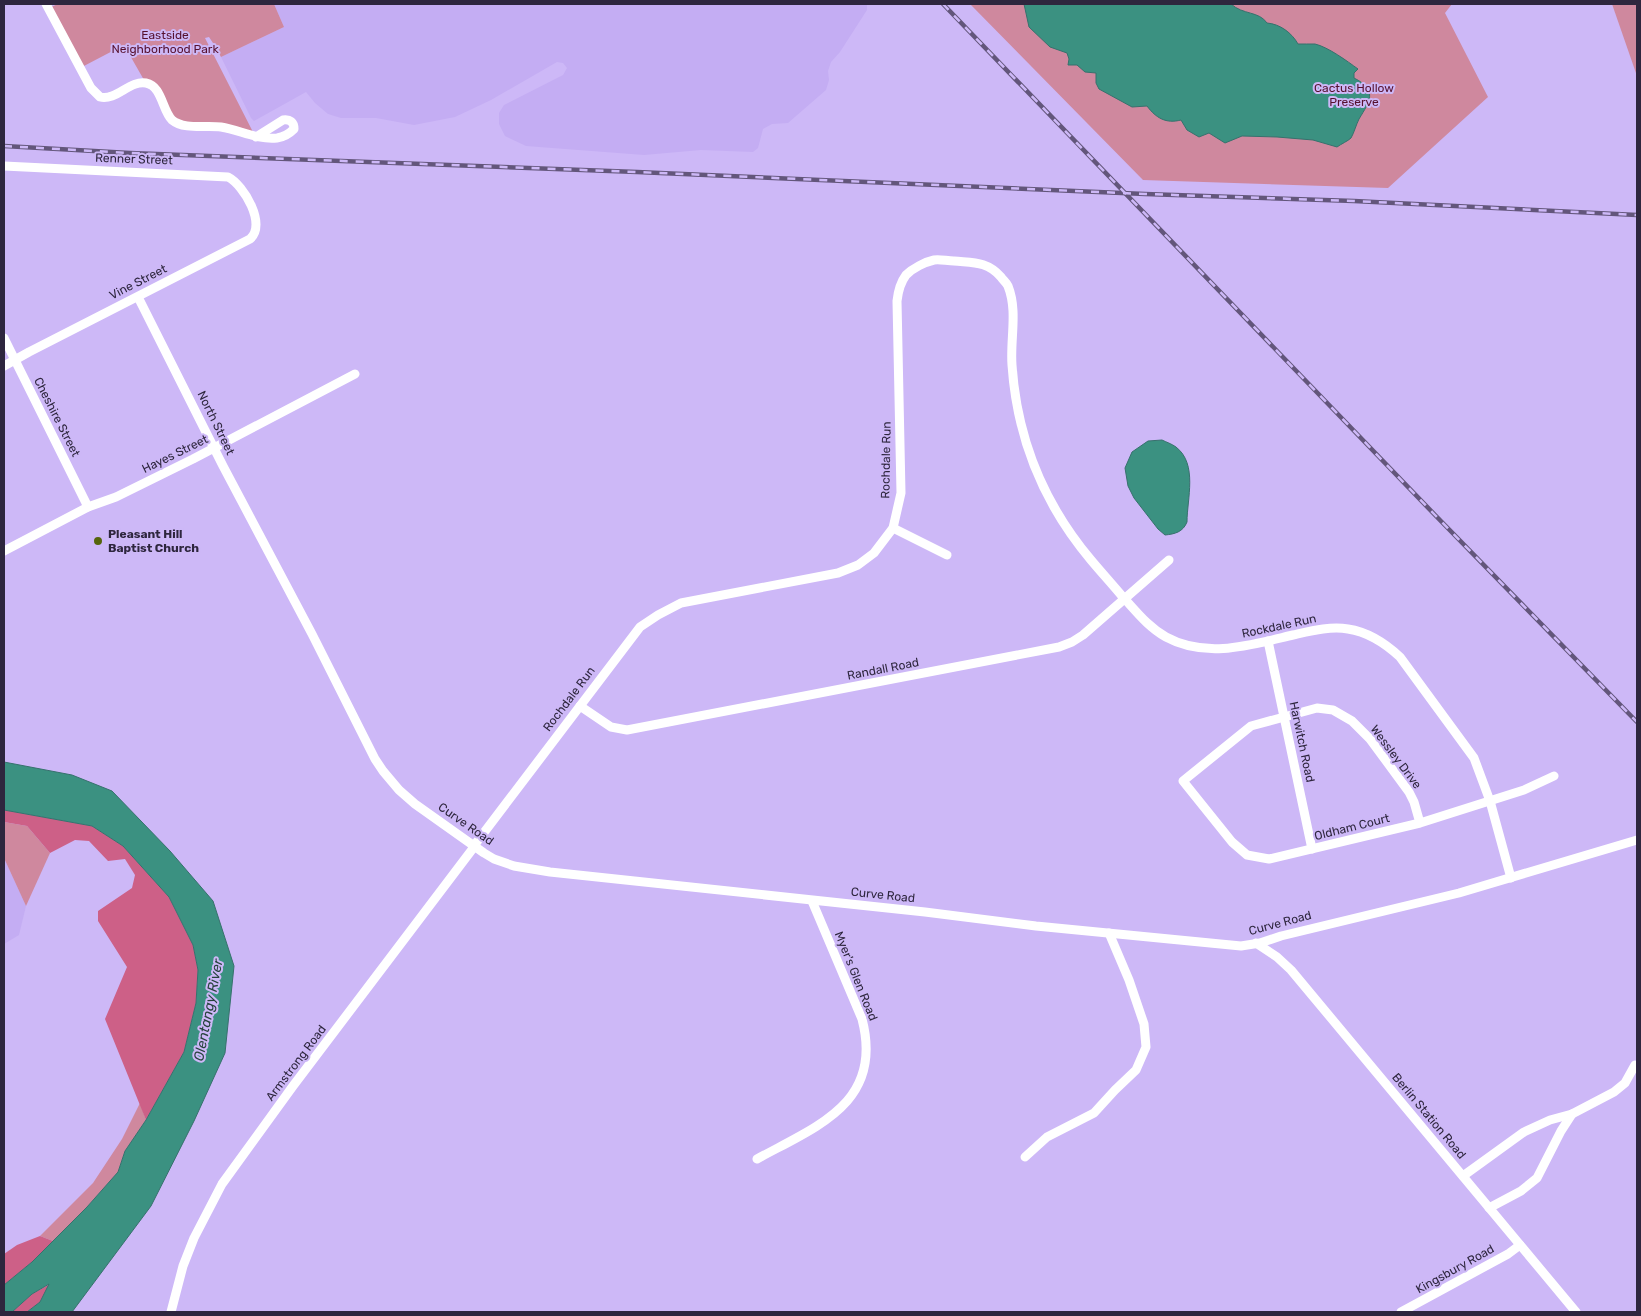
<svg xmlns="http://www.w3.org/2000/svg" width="1641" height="1316" font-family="Rubik,sans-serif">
<rect width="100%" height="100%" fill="#cdb8f7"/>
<g fill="#c4adf3">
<path d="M274,4H867V10L840,52L831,62L828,71L829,80L826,90L788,123L772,124L763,129L758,148L753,152L701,150L644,155L526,146L505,136L499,124V113L504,105L563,75L567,68L563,63L557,62L491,100L455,117L414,125L376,118H341L328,114L315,103L306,92L254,121L251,118L221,57L284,27Z"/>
<path d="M4,858L26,906L19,935L4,944Z"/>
</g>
<g fill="#cf889e">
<path d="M58,4H274L284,27L221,57L215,46L209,37L205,38L254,134L187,123L175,119L144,80L124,45L82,67L51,7Z"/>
<path d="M970,4H1452L1445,13L1488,97L1388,188L1143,180Z"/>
<path d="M1612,4H1637V76Z"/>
<path d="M4,822L27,826L50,853L26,906L4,858Z"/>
<path d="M140,1103L146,1120L125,1151L118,1172L87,1207L53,1241L40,1236L93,1183L122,1139Z"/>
</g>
<g fill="#cd6087">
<path d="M4,810L92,826L123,846L169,897L193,945L198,970L196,1003L184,1052L146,1120L105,1019L127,967L98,921V911L132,888L135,875L125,859L108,861L89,841L75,840L50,853L27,826L4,822Z"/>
<path d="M40,1236L53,1241L32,1262L4,1285V1254L17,1245Z"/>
<path d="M50,1284L40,1302L27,1312H12L32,1294Z"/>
</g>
<g fill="#3b9181" stroke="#37716d">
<path d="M1024,4H1231C1243,15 1259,11 1267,23C1280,24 1292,33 1298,44C1304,44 1309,44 1315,44C1328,47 1347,61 1358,69L1354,73V78C1378,90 1370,101 1359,119C1356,125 1354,133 1351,138C1348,141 1341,144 1337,147L1313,140L1277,137L1242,136L1225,143L1209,133L1199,137L1187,130L1181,120C1166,124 1156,118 1147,106L1132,107L1099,89L1096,83V73L1085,72L1077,65H1068L1069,59L1067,53L1050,47L1029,27Z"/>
<path d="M1162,440C1166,442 1172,444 1176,447C1198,464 1187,499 1187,522C1183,532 1175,534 1165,535L1158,529L1134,498L1128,486L1125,468L1132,452L1148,441Z"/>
<path d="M4,762L72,775L112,791L170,851L213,901L234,966L225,1053L194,1121L151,1206L72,1312H27L40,1302L49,1284L32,1294L12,1312H4V1285L32,1262L87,1207L118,1172L125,1151L146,1120L184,1052L196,1003L198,970L193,945L169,897L123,846L92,826L4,810Z"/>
</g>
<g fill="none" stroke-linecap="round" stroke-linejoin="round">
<g stroke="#fff" stroke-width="9">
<path d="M46,4L91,88L100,97C116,101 130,80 146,83C162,86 162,110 172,120C184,130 206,125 221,127C240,130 257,140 277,138C284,137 289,134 294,129C294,122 290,119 283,120L256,137"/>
<path d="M4,166L228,177C244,185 267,225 250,239L29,352L4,366"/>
<path d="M138,297L223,466L312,634L375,759L383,771L399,790L415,804L484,853L494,859L514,866L550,872L925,912L1036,926L1241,946L1260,943L1281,936L1459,893L1637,840"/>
<path d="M4,338L88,507"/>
<path d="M893,528L947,555"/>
<path d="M4,551L88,507L116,497L193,459L355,374"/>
<path d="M1268,641L1312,849"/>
<path d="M580,706L611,727L627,730L1059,647L1072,642L1083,635L1169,560"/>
<path d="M1420,823L1414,802L1409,792L1370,739L1352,721L1333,710L1317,708L1251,726L1183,781L1232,842L1247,855L1269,859L1420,823L1524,790L1554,776"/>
<path d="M473,847L640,627L658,615L681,603L838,573L858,565L874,553L893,528L901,493L897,301C898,292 900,283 906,275C913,268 925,262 934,260C940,259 947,261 954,261C973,263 987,261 1001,277C1003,280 1006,282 1008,286C1018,311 1010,339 1012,365C1017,439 1043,503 1091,560C1101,572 1112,584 1122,596C1136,611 1148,627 1166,637C1206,659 1251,645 1293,635C1311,631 1330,626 1348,629C1368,632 1385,643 1400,657L1474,758L1490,801L1511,878"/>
<path d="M1256,943L1277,957L1291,970L1576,1312"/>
<path d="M1025,1157L1047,1137L1094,1113L1115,1090L1136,1070L1146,1047L1144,1024L1129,980L1109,933"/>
<path d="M757,1159C817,1126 884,1103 862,1019L812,901"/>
<path d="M1463,1176L1524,1132L1550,1120L1572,1114L1614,1092L1625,1083L1635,1065"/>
<path d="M1489,1208L1521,1191L1537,1178L1561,1131L1572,1114"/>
<path d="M171,1312L183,1266L194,1238L222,1184L293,1086L474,847"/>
<path d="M1401,1312L1508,1254L1520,1245"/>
</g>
<defs>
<g id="rail">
<path d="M943,4L1435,515L1637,722"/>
<path d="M4,146L130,153L637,172L1145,194L1354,201L1637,215"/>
</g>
</defs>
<use href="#rail" stroke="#63567b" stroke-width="4.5"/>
<use href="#rail" stroke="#cdb8f7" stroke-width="2.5" stroke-dasharray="8" stroke-linecap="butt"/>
</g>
<circle fill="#56650c" stroke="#cdb8f7" stroke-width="2" cx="98" cy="541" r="5"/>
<g text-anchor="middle" stroke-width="4" stroke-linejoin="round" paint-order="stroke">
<g font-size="12" fill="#56102e" stroke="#cdb8f7">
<text x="165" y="39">Eastside<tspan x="165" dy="14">Neighborhood Park</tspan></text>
<text x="1354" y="92">Cactus Hollow<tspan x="1354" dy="14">Preserve</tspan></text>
</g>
<g font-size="12" fill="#2e263e" stroke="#cdb8f7">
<text transform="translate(134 159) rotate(2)" y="4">Renner Street</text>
<text transform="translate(138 282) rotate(-27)" y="4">Vine Street</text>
<text transform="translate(57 417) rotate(63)" y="4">Cheshire Street</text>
<text transform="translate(216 423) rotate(64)" y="4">North Street</text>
<text transform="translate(175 454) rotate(-26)" y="4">Hayes Street</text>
<text transform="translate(886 460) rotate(-89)" y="4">Rochdale Run</text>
<text transform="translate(1279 626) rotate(-12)" y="4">Rockdale Run</text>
<text transform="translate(883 669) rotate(-11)" y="4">Randall Road</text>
<text transform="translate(569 699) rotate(-53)" y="4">Rochdale Run</text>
<text transform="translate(1302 742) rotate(78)" y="4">Harwitch Road</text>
<text transform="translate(1396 757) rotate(53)" y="4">Wessley Drive</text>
<text transform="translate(466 824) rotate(35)" y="4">Curve Road</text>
<text transform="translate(1352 827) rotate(-14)" y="4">Oldham Court</text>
<text transform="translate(883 895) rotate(6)" y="4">Curve Road</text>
<text transform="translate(1280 923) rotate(-15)" y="4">Curve Road</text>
<text transform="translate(856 976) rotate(68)" y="4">Myer's Glen Road</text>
<text transform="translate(296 1063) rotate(-53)" y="4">Armstrong Road</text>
<text transform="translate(1429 1116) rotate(50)" y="4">Berlin Station Road</text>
<text transform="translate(1455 1269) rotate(-29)" y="4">Kingsbury Road</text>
</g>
<g font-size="12" font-weight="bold" fill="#2e263e" stroke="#cdb8f7" text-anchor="start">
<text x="108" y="538">Pleasant Hill<tspan x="108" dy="14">Baptist Church</tspan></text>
</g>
<g font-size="14" font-style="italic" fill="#27433d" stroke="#cdb8f7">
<text transform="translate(208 1010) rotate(-79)" y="5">Olentangy River</text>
</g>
</g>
<rect width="1641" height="1316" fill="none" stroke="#2e263e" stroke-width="10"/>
</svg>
